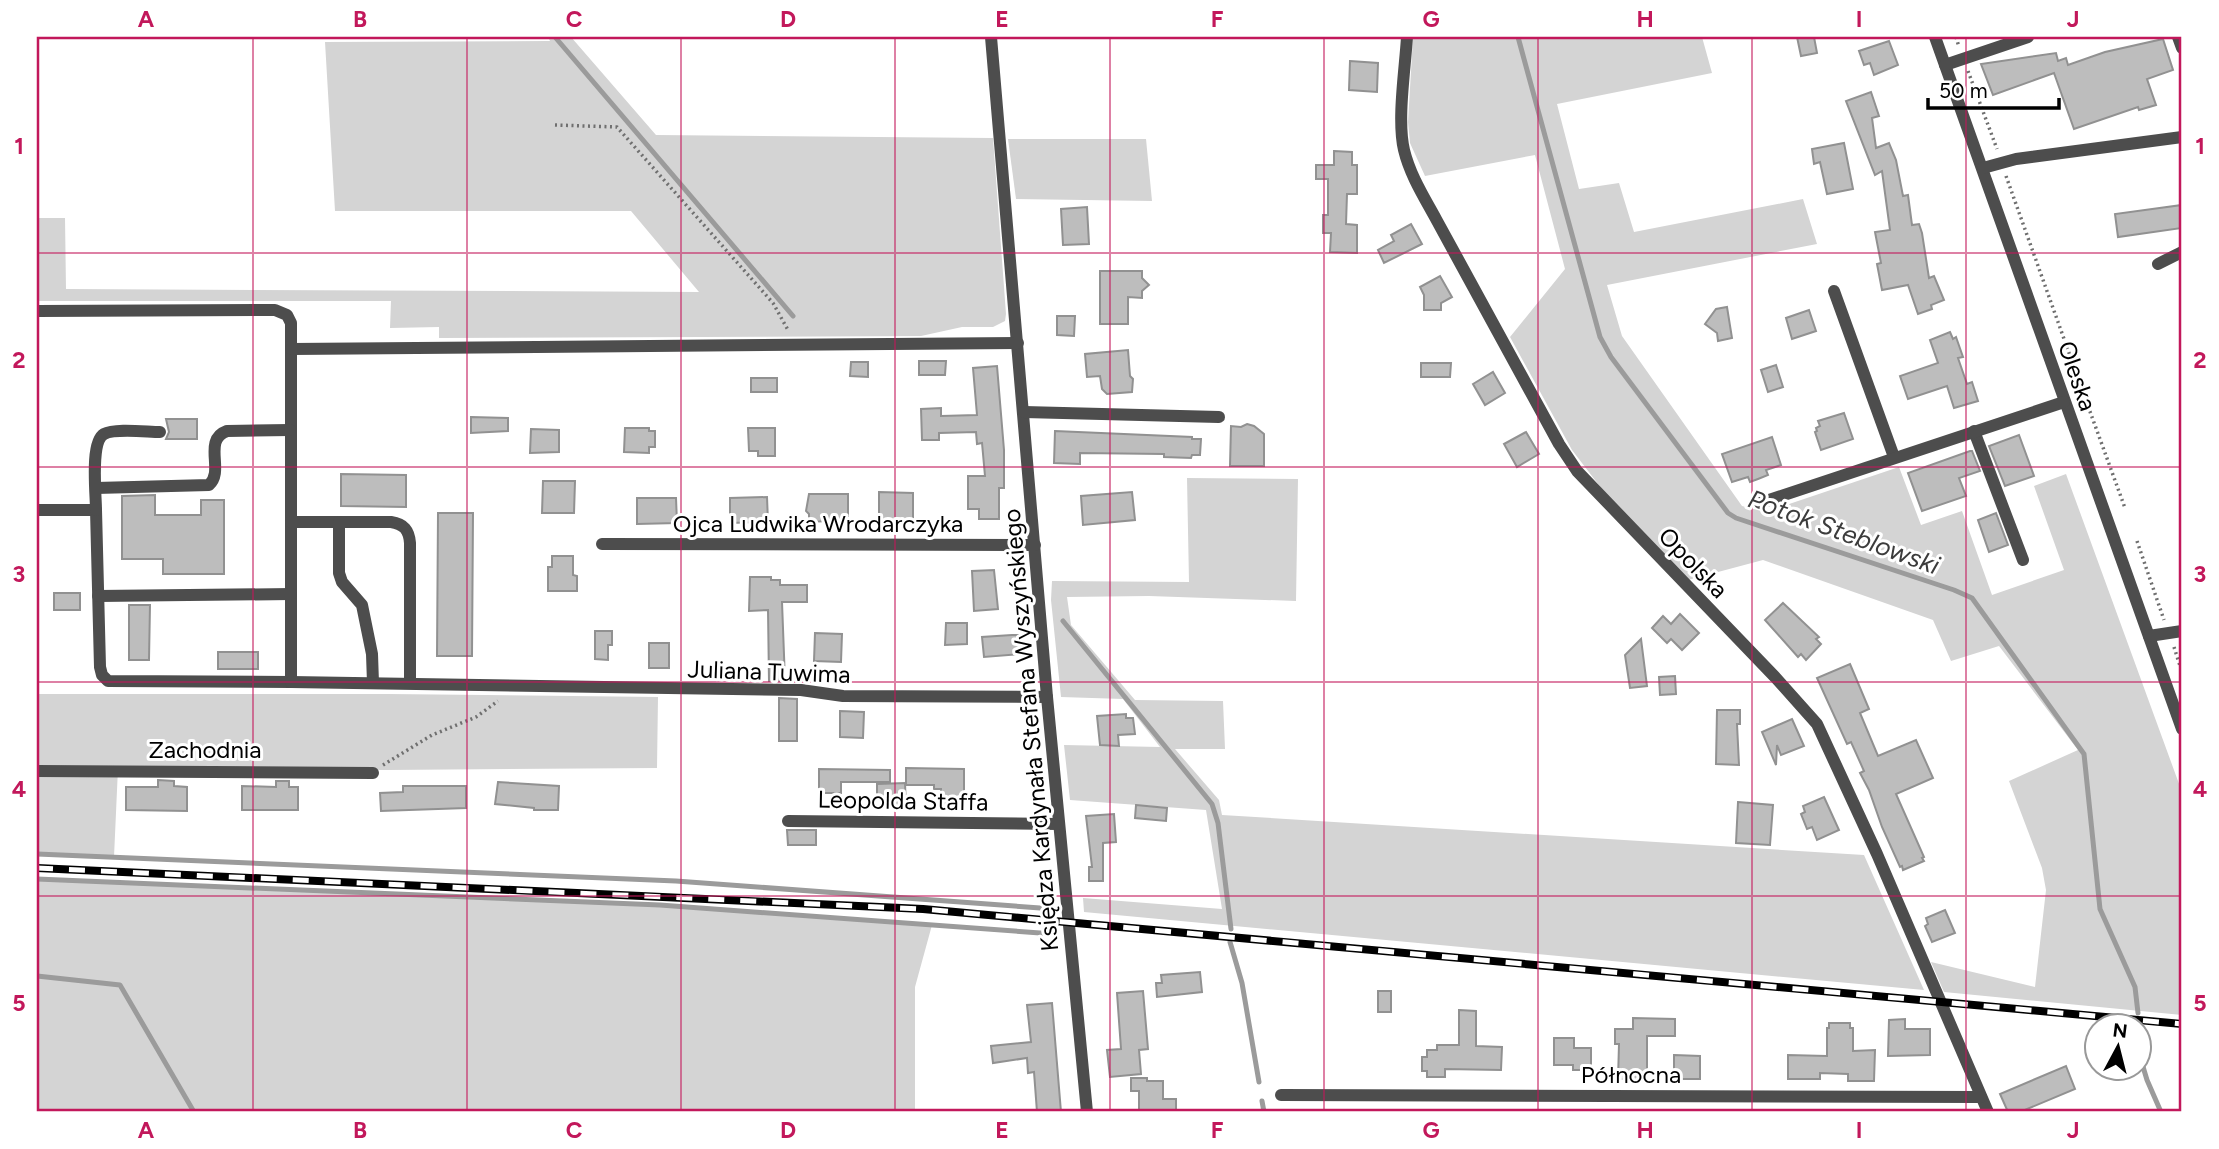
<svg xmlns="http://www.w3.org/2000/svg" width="2219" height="1149" font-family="Figtree,sans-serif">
<rect width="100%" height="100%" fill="#fff"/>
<g fill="#d4d4d4">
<path d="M548,37H571L656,135L993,138L1006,314L1005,321L993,327H962L921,336L439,338V327L390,328L391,301H37V218H65L66,289L699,292L631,211H335L325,42L550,41Z"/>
<path d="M1413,37H1702L1712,73L1557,104L1579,189L1619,183L1634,232L1803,199L1817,244L1607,285L1622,336L1742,506L1765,512L1899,467L1921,525L1962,511L1992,595L2064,570L2034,486L2066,474L2182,792V1015L1944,992L1931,962L2035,987L2046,890L2042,868L2009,781L2078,750L1999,646L1951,661L1933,620L1763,560L1688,580L1618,510L1572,450L1510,337L1565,269L1535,155L1425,176L1410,143L1408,122Z"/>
<path d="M1008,139H1146L1152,201L1016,199Z"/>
<path d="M1187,478L1298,479L1296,601L1149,596L1067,597L1071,625L1135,700L1223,701L1225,749H1175L1219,800L1222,815L1864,855L1924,990L1084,912L1083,898L1222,909L1206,810L1070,800L1064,745L1160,747L1123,699L1061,697L1051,600L1052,581L1189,582Z"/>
<path d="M37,694H388L658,697L657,768L386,770L118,768L114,857L37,854Z"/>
<path d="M37,879L660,905L932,925L915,987V1112H37Z"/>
</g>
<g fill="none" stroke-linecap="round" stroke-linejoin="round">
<g stroke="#9b9b9b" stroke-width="5">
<path d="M555,37L793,316"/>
<path d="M1518,37L1600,337L1611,357L1728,513L1736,518L1954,590L1972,598L2084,754L2100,909L2135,987L2138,1013"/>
<path d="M1063,621L1212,804L1218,823L1231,929"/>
<path d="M37,854L676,881L1054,909"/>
<path d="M37,879L660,905L1054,934"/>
<path d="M1230,942L1242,983L1259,1082"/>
<path d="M37,976L120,985L194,1112"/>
<path d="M2138,1050L2147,1080L2161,1112"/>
<path d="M1262,1101L1264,1112"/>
</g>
</g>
<g fill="#bdbdbd" stroke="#919191" stroke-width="2">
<path d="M1797,37H1814L1817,53L1801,56Z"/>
<path d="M2163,39L2173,70L2147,79L2156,105L2139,110L2138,107L2074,129L2054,73L1993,95L1981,64L2056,53L2058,61L2066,58L2068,65L2105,52Z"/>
<path d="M1889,41L1898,65L1874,75L1870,63L1864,65L1859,51Z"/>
<path d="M1350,61L1378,63L1377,92L1349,90Z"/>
<path d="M1871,92L1879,116L1872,118L1876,148L1889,143L1896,160L1903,196L1908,195L1912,225L1919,224L1922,233L1929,278L1934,276L1944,300L1931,305L1932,309L1918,314L1908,285L1882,290L1877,264L1881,263L1875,232L1890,230L1882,171L1875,175L1846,101Z"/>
<path d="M1844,143L1853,189L1827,194L1820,162L1814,164L1812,149Z"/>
<path d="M1334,151L1352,152V165H1357V194H1347L1346,224L1357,225V253L1330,252L1331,233H1323V215H1328V179H1316V165H1334Z"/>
<path d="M2182,205V228L2118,237L2115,214Z"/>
<path d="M1087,207L1089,244L1063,245L1061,209Z"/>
<path d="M1411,224L1422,244L1384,263L1378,250L1394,241L1391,235Z"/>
<path d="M1100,271H1142V278L1149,285L1142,291V298L1128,297V324H1100Z"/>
<path d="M1440,276L1452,297L1441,303V310H1424V295L1420,287Z"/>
<path d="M1727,307L1732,338L1718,341L1717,333L1705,324L1716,309Z"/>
<path d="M1809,310L1816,331L1792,339L1786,318Z"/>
<path d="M1057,316H1075L1074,336L1057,335Z"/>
<path d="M1950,332L1953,339L1956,337L1963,357L1958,358L1967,384L1972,382L1978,401L1954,408L1947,386L1908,399L1900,376L1938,363L1930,340Z"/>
<path d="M1128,350L1130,376L1133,379L1132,392L1107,394L1102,389L1100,376L1087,377L1085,354Z"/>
<path d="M919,361H946L945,375H919Z"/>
<path d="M851,362H868V377L850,376Z"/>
<path d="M1421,363H1451L1450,377H1421Z"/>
<path d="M1776,365L1783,387L1768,392L1761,370Z"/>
<path d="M997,366L1004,450V488H999V519H979V509H968V476H985L982,443L977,444L976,432L939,433V440H922L921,409L941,408V416L977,415L973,368Z"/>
<path d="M1493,372L1505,393L1485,405L1473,384Z"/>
<rect x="751" y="378" width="26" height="14"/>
<path d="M1844,413L1853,439L1821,450L1815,432L1817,431L1816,428L1820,426L1818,421Z"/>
<path d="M471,417L508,418V431L471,433Z"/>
<path d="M166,419H197V439H166L169,432Z"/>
<path d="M1247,424L1254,426L1264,434V466H1230L1231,426L1241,427Z"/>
<path d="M625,428H649V431H655V447H649V453L624,452Z"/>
<path d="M748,428H775V456H758V451H749Z"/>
<path d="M531,429L559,430V452L530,453Z"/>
<path d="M1055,431L1192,437V439H1201L1200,455H1192L1191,458L1164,457V454L1080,453V464L1054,463Z"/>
<path d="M1526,432L1539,454L1517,467L1504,444Z"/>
<path d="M2019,435L2034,476L2005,486L1989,446Z"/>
<path d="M1772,437L1781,465L1766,470L1768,475L1758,479L1750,482L1748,477L1732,482L1722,454Z"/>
<path d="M1970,451H1972L1980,471L1959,478L1966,496L1922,511L1908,473Z"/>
<path d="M341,474L406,475V507L341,506Z"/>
<path d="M543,481H575L574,513H542Z"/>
<path d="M879,492L913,493V521H879Z"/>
<path d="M1132,492L1135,520L1083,525L1081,496Z"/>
<path d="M809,494H848V520L809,522V514L806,511Z"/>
<path d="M155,495V515H201V500H224V574H163V559H122V496Z"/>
<path d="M767,497L768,522L730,523V498Z"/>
<path d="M637,498H676L677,523L637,524Z"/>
<path d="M438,513H473L472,656H437Z"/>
<path d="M1996,513L2008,545L1989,552L1978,520Z"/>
<path d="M552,556H573V575L577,576V591H548V567H552Z"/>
<path d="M994,570L998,609L974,611L972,571Z"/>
<path d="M750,577H771V580H780V585H807V602H782L785,681H769L768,610L749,611Z"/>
<rect x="54" y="593" width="26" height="17"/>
<path d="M1783,603L1819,637L1816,639L1821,644L1806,660L1801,654L1798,657L1765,620Z"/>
<path d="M129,605H150L149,660H129Z"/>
<path d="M1680,614L1699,633L1682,650L1671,639L1667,643L1652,628L1663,616L1671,624Z"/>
<path d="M946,623H967V644L945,645Z"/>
<path d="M595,631H612V645H608V660L595,659Z"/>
<path d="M815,633L842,634L841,662L814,661Z"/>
<path d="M1012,635H1019L1021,654L984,657L982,637Z"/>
<path d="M1641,639L1647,686L1630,688L1625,655Z"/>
<rect x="649" y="643" width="20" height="25"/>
<rect x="218" y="652" width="40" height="17"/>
<path d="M1850,664L1869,709L1860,713L1878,756L1916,740L1933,778L1896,794L1924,857L1922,858L1924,861L1903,870L1902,866L1900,867L1882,827L1869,790L1860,773L1864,771L1851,742L1847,744L1817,678Z"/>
<path d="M1675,676L1676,694L1660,695L1659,677Z"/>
<path d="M779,698L797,699V741H779Z"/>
<path d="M1717,710H1740V724H1737L1739,765L1716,764Z"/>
<path d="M840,711L864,712L863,738L840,737Z"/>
<path d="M1126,714V718H1133L1135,734L1118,735L1119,746L1100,745L1097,716Z"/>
<path d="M1792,719L1804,746L1781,755L1777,745L1776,765L1762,732Z"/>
<path d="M906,768L964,769V807H941V789H934V785H906Z"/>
<path d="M819,769L890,770V782H841V793H819Z"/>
<path d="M158,780L174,781V786L187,787V811L126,810V787H158Z"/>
<path d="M276,781H289V787H298V810H242V786L276,787Z"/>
<path d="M498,782L559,786L558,810H534V808L495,804Z"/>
<path d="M905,783L906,808H884V797H877V784Z"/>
<path d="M403,786H466V808L381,811L380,793L403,792Z"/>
<path d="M1824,797L1839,830L1817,840L1812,827L1807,829L1801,814L1805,812L1803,806Z"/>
<path d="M1738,802L1773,805L1770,845L1736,843Z"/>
<path d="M1136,805L1167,808L1166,821L1135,818Z"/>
<path d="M1114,814L1116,842L1103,843V881H1089V867H1092L1086,816Z"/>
<path d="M787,830H816V845H788Z"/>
<path d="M1945,910L1955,933L1932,942L1925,926L1928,924L1926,918Z"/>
<path d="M1200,972L1202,992L1157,997L1156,983H1162L1161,975Z"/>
<path d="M1143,991L1148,1049L1139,1050L1141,1074L1110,1077L1107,1050L1121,1049L1117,993Z"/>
<rect x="1378" y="991" width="13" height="21"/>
<path d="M1052,1003L1061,1112H1037L1034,1072L1028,1073L1027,1058L993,1063L991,1046L1031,1042L1027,1005Z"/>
<path d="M1459,1010L1476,1011V1046L1502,1047L1501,1070L1445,1069V1077H1427V1071H1422V1057H1427V1050H1437V1045H1459Z"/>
<path d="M1633,1018L1675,1019V1036H1647V1079H1618L1619,1044H1615V1029H1633Z"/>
<path d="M1905,1019V1029H1930V1055L1888,1056L1889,1020Z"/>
<path d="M1829,1023H1850V1028H1853V1051L1875,1050L1874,1081H1848V1074L1820,1073V1079H1788V1055L1827,1056V1028H1829Z"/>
<path d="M1554,1038H1574V1048H1591V1070H1573V1065H1554Z"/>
<path d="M1674,1055L1700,1056V1079H1674Z"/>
<path d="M2066,1066L2075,1089L2020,1112H2008L2000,1094Z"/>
<path d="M1131,1078H1147V1081H1163V1099H1176V1112H1139V1091H1131Z"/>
</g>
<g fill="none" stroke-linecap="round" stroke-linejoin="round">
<g stroke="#6f6f6f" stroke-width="3.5" stroke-dasharray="2 3.5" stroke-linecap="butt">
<path d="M1956,37L1959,47"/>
<path d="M1968,71L1997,149"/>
<path d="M555,125L617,127L773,303L788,330"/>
<path d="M2006,176L2079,381"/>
<path d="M2088,406L2125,508"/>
<path d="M2137,541L2164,620"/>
<path d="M2174,647L2182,672"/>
<path d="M383,765L432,735L476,717L498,701"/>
</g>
<g stroke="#4d4d4d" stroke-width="12">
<path d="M991,37L1047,697L1087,1112"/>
<path d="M1407,37C1405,70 1397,120 1404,150C1410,175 1424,197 1436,219L1559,444L1577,471L1775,677L1817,724L1877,854L1988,1112"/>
<path d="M1935,37L2182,729"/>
<path d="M2178,37L2182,48"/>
<path d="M1945,65L2028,37"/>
<path d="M1983,168L2016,159L2182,137"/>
<path d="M2158,264L2182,252"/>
<path d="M1834,291L1894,457"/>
<path d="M37,311L275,310L287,315L291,323V682L108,681L102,675L100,667L96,510H37"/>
<path d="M291,349L1018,343"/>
<path d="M1024,412L1219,417"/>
<path d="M1974,431L2023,560"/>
<path d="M96,488L209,485C225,471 202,440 227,431L290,430"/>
<path d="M1760,503L2064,402"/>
<path d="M96,510C96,494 90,442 104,434C115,428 147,432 160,432"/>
<path d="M291,522H391C404,524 409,530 410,543V683"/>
<path d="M339,522V573L342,582L362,605L372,654L373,683"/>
<path d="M602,544L1035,545"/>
<path d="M98,596L291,594"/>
<path d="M2149,636L2182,631"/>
<path d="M291,682L801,690L843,696L1047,697"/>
<path d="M37,771L373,773"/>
<path d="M788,821L1059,824"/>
<path d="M1281,1095L1981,1097"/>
</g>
<defs>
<path id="rail" d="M37,868L923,909L2182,1024"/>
</defs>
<use href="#rail" stroke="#000" stroke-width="8"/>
<use href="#rail" stroke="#fff" stroke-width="5" stroke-dasharray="16" stroke-linecap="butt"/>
</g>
<path fill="none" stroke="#c2185b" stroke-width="2" stroke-opacity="0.55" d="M253,37V1112M467,37V1112M681,37V1112M895,37V1112M1110,37V1112M1324,37V1112M1538,37V1112M1752,37V1112M1966,37V1112M37,253H2182M37,467H2182M37,682H2182M37,896H2182"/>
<g text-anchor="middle" stroke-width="6" stroke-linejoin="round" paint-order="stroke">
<g font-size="24" fill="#000" stroke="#fff">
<text transform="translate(2077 376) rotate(71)" y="8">Oleska</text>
<text x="818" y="532">Ojca Ludwika Wrodarczyka</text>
<text transform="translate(1693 563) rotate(46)" y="8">Opolska</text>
<text transform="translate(769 672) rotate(2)" y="8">Juliana Tuwima</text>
<text transform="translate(1031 730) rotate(-95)" y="8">Księdza Kardynała Stefana Wyszyńskiego</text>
<text x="205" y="758">Zachodnia</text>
<text transform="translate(903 801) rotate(1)" y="8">Leopolda Staffa</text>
<text x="1631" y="1083">Północna</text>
</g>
<g font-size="26" font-style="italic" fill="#3c3c3c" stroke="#fff">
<text transform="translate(1844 532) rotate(20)" y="9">Potok Steblowski</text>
</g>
</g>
<rect width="2219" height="1149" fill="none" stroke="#ffffff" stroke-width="77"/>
<g transform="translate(2118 1047) rotate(7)"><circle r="33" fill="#ffffff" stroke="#999999" stroke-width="2"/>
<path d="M0-5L12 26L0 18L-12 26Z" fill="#000000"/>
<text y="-10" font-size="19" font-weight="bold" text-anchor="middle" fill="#000000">N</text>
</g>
<path d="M1928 98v10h131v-10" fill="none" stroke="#000000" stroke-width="3.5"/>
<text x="1939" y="98" font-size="21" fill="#000000" stroke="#ffffff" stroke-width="5" paint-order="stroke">50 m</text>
<rect x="38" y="38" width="2142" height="1072" fill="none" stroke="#c2185b" stroke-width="2.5"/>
<g font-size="23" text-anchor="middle" font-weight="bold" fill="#c2185b">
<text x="146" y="27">A</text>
<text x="360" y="27">B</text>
<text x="574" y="27">C</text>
<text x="788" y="27">D</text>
<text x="1002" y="27">E</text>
<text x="1217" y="27">F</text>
<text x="1431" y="27">G</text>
<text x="1645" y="27">H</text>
<text x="1859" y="27">I</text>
<text x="2073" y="27">J</text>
<text x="19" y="154">1</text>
<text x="2200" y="154">1</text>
<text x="19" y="368">2</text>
<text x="2200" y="368">2</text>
<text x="19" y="582">3</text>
<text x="2200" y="582">3</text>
<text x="19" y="797">4</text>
<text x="2200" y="797">4</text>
<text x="19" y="1011">5</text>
<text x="2200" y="1011">5</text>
<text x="146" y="1138">A</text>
<text x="360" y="1138">B</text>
<text x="574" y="1138">C</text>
<text x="788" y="1138">D</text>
<text x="1002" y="1138">E</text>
<text x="1217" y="1138">F</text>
<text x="1431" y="1138">G</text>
<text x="1645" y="1138">H</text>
<text x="1859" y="1138">I</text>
<text x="2073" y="1138">J</text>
</g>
</svg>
